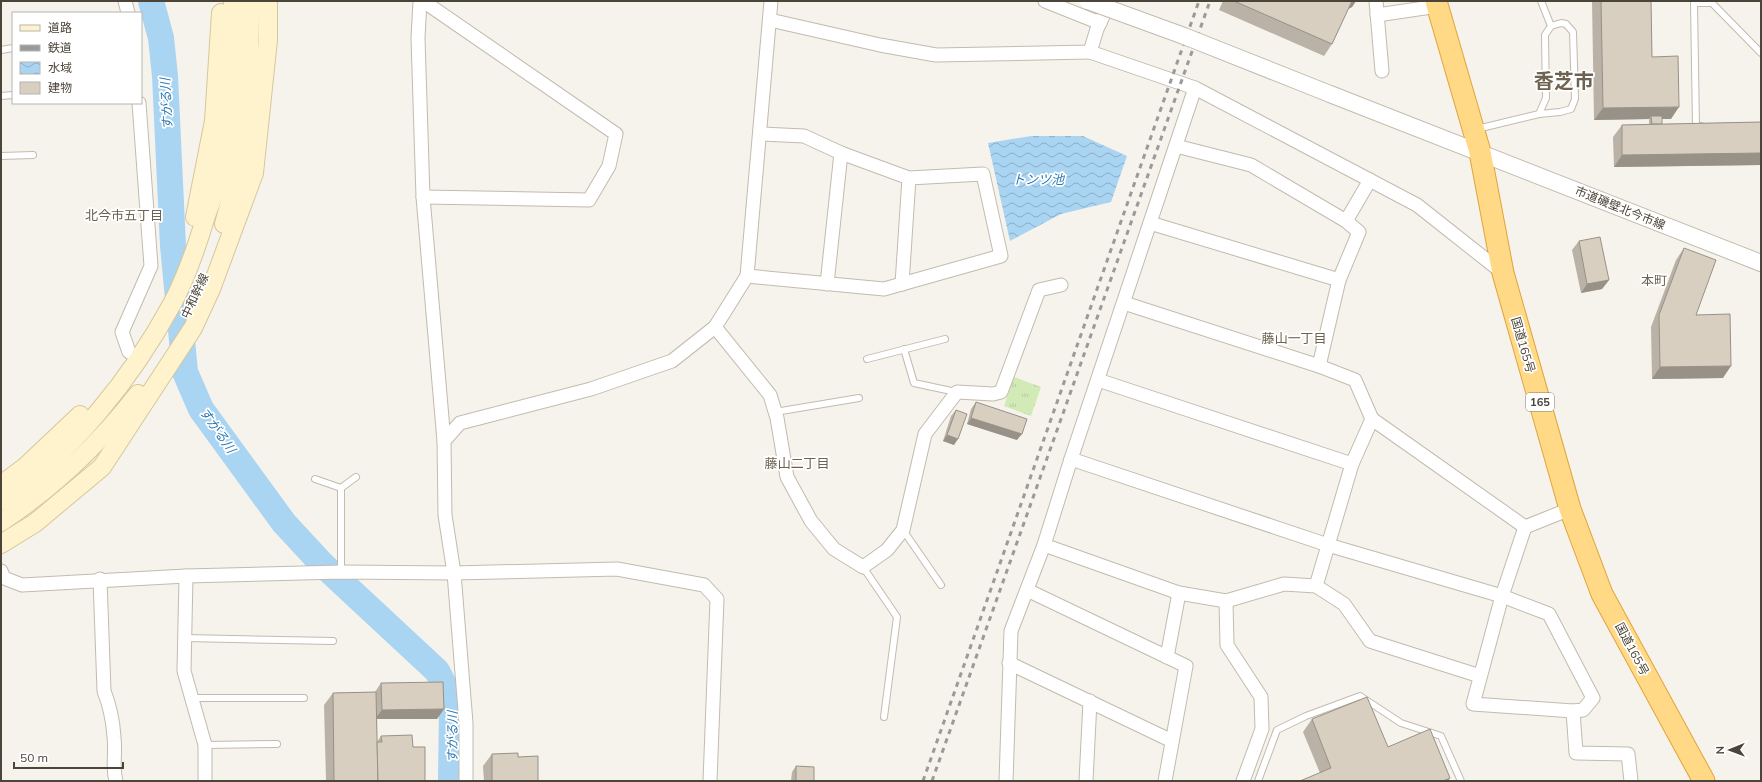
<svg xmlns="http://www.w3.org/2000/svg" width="1762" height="782" font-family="Mulish,'Noto Sans JP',sans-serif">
<defs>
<pattern id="grass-tufts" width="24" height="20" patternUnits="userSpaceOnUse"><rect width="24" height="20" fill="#d2eab5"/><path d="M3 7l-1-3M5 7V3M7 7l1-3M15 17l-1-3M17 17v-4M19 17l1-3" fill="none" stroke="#b6ca9c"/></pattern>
<pattern id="water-waves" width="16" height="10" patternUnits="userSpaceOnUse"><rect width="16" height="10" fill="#a9d4f2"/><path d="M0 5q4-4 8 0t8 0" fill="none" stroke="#8caec5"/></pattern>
</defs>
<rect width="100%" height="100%" fill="#f6f3ec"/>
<path fill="url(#grass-tufts)" d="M1014,377L1041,387L1031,416L1004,406Z"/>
<path fill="url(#water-waves)" d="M1031,136H1083L1127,156L1111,202L1061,214L1010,241L988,143Z"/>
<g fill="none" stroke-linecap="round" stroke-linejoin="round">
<path stroke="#a9d4f2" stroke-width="26" d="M151,1L161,38L165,76L173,246L185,372L201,409L284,523L322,564L437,671L448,692L452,708L451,781"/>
<defs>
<g id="service">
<path d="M1541,1L1551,26"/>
<path d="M1561,23L1566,24L1573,32L1575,99L1571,109L1560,112L1539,114L1546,98L1545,35L1551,26Z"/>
<path d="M1,50L13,48"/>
<path d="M1,96L13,95"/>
<path d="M1701,126H1696L1694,3H1712L1761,53"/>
<path d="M1477,129L1539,114"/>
<path d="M1,156L33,155"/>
<path d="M904,349L914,383L956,392"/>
<path d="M867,359L945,339"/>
<path d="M775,412L859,398"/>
<path d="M315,479L341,488V572"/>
<path d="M341,488L356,477"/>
<path d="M903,530L941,585"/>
<path d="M863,567L897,617L884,717"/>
<path d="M185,638L333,641"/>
<path d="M191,698H304"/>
<path d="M205,745L277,744"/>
<path d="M1258,781L1277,730L1306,716L1360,696L1401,723L1441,736L1461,781"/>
</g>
<g id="minor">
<path d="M125,1L128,13"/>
<path d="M420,1L418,38L423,197L444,441L445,515L454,573L466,723V781"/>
<path d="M423,1L616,134L609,166L589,200L423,197"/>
<path d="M1045,1L1100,23"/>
<path d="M1376,1L1382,71"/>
<path d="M1377,15L1438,6"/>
<path d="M770,20L880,45L936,55L1090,52L1097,29L1110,1"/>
<path d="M1090,52L1195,88"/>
<path d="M1176,146L1251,165L1346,221L1359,232L1339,280"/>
<path d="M1346,221L1370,180"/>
<path d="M1150,223L1339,280L1319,366"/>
<path d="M747,276L884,289L1001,256L983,174L909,178L841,153L804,136L760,134"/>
<path d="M827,284L841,153"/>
<path d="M902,284L909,178"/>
<path d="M1124,303L1319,366L1355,380L1372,419L1352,464L1316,586"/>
<path d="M715,327L770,395L777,418L787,477L811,521L834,549L863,567L887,550L903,530L925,434L957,392L993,394L1001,392L1039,290L1061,285"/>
<path d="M129,352L122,332L151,266L139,103"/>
<path d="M1098,380L1352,464"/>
<path d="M1372,419L1525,527"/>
<path d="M444,441L460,423L591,389L672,361L715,327L747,276L771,1"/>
<path d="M1071,459L1328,545L1502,596L1549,614L1593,698L1583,710L1573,711L1473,704L1502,596L1525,527L1570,509"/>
<path d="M1044,545L1179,593L1226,601L1284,584L1316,586L1344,604L1370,641L1480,676"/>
<path d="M1,571L4,578L22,585L186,576L341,572L454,573L617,569L704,585L717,599L710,781"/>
<path d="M186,576L184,671L205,745V781"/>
<path d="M100,579L104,691C110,706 113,722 114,737C116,752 112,767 116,781"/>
<path d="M1027,590L1186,666L1165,781"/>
<path d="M1226,601L1227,645L1261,697L1262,729L1243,781"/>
<path d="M1167,657L1179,593"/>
<path d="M1009,663L1172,741"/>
<path d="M1573,711L1576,753L1628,754L1631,781"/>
<path d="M1006,781L1011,631L1044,545L1071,459L1195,88L1417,205L1503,273"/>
<path d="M1086,781L1090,701"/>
</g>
<path id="tertiary" d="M1330,94L1761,263"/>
<g id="secondary">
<path d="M195,217L214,121L221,13"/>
<path d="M224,224C246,151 250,76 250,1"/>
<path d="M1,485L25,467L80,415"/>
<path d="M1,501C71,455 133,376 172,304C187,276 197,246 206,216C210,204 216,191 218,179C232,121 232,60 233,1"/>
<path d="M1,522C54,487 99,444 138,394"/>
<path d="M1,544L35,523L102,467L193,328L211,289L254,173L268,40V1"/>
</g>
<path id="trunk" d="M1436,1L1480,152L1503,273L1570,509L1602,594L1704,781"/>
</defs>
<use href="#service" stroke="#c2bbae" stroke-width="8"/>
<use href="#minor" stroke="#c2bbae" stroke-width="15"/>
<use href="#tertiary" stroke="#c2bbae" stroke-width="18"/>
<use href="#secondary" stroke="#d6c79b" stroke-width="20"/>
<use href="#trunk" stroke="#e0a43c" stroke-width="23"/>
<use href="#service" stroke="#fff" stroke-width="6"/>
<use href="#minor" stroke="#fff" stroke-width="13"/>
<use href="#tertiary" stroke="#fff" stroke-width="16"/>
<use href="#secondary" stroke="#fff3cd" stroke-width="18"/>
<use href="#trunk" stroke="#ffd985" stroke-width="21"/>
<g stroke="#9a9a9a" stroke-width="3" stroke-dasharray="5 5" stroke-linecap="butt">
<path d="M923,781L1199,1"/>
<path d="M932,781L1210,1"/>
</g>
<defs>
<path id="tertiary-bridge" d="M1088,1L1184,36L1330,94"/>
</defs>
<use href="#tertiary-bridge" stroke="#c2bbae" stroke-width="18" stroke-linecap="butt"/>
<use href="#tertiary-bridge" stroke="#fff" stroke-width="16"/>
</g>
<g fill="#bab2a6">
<path d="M1223,1H1356L1352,7L1348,9L1332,44L1324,56L1219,10Z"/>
<path d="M1592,1H1651L1652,57L1671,119H1662V124L1761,122V165L1614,167L1613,137L1622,125L1649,124V119L1594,120Z"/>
<path d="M1579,241L1609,280L1602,289L1581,293L1572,250Z"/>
<path d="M1684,248L1696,315L1723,378L1652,379L1651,327L1676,260Z"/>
<path d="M976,402L1017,440L967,424L971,409Z"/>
<path d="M956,410L954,445L943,441L951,416Z"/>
<path d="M381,683L444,709L437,719H377V742L381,736L413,747L425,781H326L324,705L333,693L375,692Z"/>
<path d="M1312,719L1388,747L1320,773L1303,732Z"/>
<path d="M492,754L518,757L538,781H484L483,766Z"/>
<path d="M796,766L814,781H791L792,772Z"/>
</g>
<g fill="#979187">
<path d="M1352,1H1356L1352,7L1344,11Z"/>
<path d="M1679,107L1671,119H1651V116L1649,119L1594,120L1603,108Z"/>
<path d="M1761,153V165L1614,167L1622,155Z"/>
<path d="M1609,280L1602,289L1581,293L1587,284Z"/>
<path d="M1731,366L1723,378L1652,379L1660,367Z"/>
<path d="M971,418L1022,434L1017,440L967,424Z"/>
<path d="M947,435L958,439L954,445L943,441Z"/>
<path d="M444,709L437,719H375L382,710Z"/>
<path d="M1450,778L1448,781H1443Z"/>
</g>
<g fill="#d8cfc1" stroke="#979187">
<path d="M1234,1H1352L1332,44Z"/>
<path d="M1601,1H1651L1652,57L1678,56L1679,107L1603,108Z"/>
<path d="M1651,116H1662V124H1652Z"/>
<path d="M1761,122V153L1622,155V125Z"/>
<path d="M1600,237L1609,280L1587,284L1579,241Z"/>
<path d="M1684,248L1716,260L1696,315L1730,314L1731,366L1660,367L1659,315Z"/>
<path d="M976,402L1027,419L1022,434L971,418Z"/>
<path d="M956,410L967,414L958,439L947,435Z"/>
<path d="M443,682L444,709L382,710L381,683Z"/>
<path d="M376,692L378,781H334L333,693Z"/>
<path d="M1367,697L1388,747L1430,729L1450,778L1443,781H1300L1331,768L1312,719Z"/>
<path d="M412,735L413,747H425V781H378L377,742H382L381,736Z"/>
<path d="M518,753V757L538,756V781H492V754Z"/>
<path d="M796,766L814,767V781H796Z"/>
</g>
<g text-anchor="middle" stroke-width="3.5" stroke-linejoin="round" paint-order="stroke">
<rect fill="#fff" stroke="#817c74" stroke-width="1" x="1526" y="393" width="28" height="18" rx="3"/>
<g font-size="11" font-weight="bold" fill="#4b4439">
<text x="1540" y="406">165</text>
</g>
<g font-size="12" fill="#4b4439" stroke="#fff">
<text transform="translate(1620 208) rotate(22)" y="4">市道磯壁北今市線</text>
<text transform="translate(195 296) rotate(-65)" y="4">中和幹線</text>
<text transform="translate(1523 345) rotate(74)" y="4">国道165号</text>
<text transform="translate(1632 649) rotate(62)" y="4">国道165号</text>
</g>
<g font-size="13" font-style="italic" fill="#2e7ab2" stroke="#fff">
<text transform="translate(166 104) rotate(-93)" y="5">すがる川</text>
<text x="1038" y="184">トンツ池</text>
<text transform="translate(218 430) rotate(55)" y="5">すがる川</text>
<text transform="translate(452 737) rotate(-90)" y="5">すがる川</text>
</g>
<g font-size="13" fill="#6e6250" stroke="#fff">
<text x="124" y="220">北今市五丁目</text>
<text x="1654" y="285">本町</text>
<text x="1294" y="343">藤山一丁目</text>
<text x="797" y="468">藤山二丁目</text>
</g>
<g font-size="20" font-weight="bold" fill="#6e6250" stroke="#fff">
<text x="1564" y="88">香芝市</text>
</g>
</g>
<rect width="1762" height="782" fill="none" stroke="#4b4439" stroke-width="4"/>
<rect x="12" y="12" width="130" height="92" fill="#ffffff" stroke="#b7b4b0"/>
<rect x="20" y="25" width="20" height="6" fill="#fff3cd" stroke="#b7b4b0"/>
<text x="48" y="32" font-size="12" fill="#4b4439">道路</text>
<rect x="20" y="45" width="20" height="6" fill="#9a9a9a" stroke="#b7b4b0"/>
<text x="48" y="52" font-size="12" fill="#4b4439">鉄道</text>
<rect x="20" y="62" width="20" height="12" fill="url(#water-waves)" stroke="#b7b4b0"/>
<text x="48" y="72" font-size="12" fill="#4b4439">水域</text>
<rect x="20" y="82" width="20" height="12" fill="#d8cfc1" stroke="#b7b4b0"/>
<text x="48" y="92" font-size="12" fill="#4b4439">建物</text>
<g transform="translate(1730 750) rotate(269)" stroke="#ffffff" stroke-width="3" paint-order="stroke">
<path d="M0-3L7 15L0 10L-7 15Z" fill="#4b4439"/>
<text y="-6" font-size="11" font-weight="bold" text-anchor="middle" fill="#4b4439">N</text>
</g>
<path d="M14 762v6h109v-6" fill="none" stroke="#4b4439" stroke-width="2"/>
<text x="20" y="762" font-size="12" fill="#4b4439" stroke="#ffffff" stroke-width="3" paint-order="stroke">50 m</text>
</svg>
